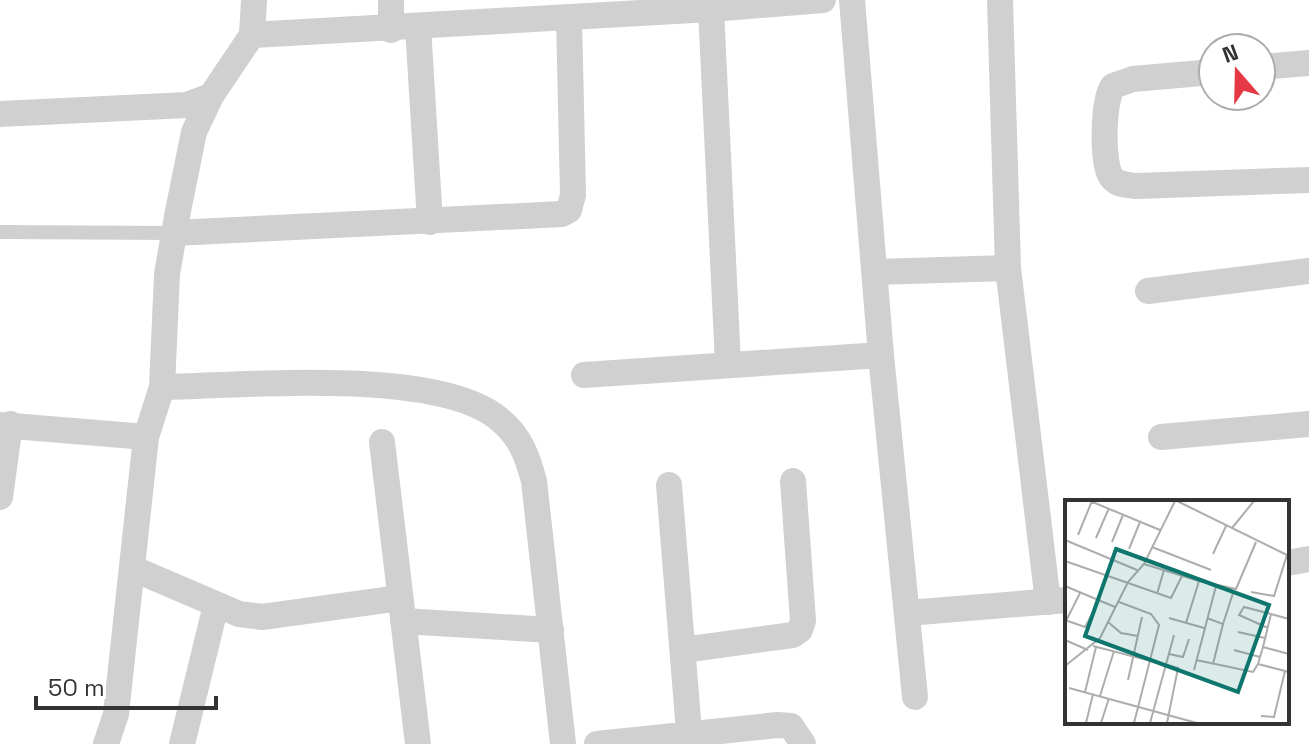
<svg xmlns="http://www.w3.org/2000/svg" width="1309" height="744" font-family="'Space Grotesk',sans-serif">
<rect width="100%" height="100%" fill="#fff"/>
<g fill="none" stroke-linecap="round" stroke-linejoin="round">
<path stroke="#d0d0d0" stroke-width="14" d="M0,232L174,233"/>
<g stroke="#d0d0d0" stroke-width="26">
<path d="M391,0V30"/>
<path d="M852,0L881,355L915,697"/>
<path d="M1000,0L1008,268"/>
<path d="M711,9L823,0"/>
<path d="M418,27L430,222"/>
<path d="M252,35L711,9L728,364"/>
<path d="M1261,67L1309,63"/>
<path d="M1213,72L1133,79L1113,86C1103,99 1101,165 1112,178C1118,185 1127,185 1136,186L1309,180"/>
<path d="M0,114L187,105L211,96"/>
<path d="M174,233L562,214L569,210L573,195L569,17"/>
<path d="M875,272L1008,268L1048,602"/>
<path d="M1148,291L1309,271"/>
<path d="M584,375L881,355"/>
<path d="M162,387C244,386 436,367 499,419C520,436 527,455 534,481L563,744"/>
<path d="M0,425L146,437"/>
<path d="M1161,437L1309,424"/>
<path d="M382,442L418,744"/>
<path d="M669,485L690,744"/>
<path d="M0,497L10,424"/>
<path d="M1287,563L1309,559"/>
<path d="M134,569L239,614L262,617L400,598"/>
<path d="M907,613L1067,600"/>
<path d="M403,621L551,630"/>
<path d="M683,650L793,635L800,630L803,621L793,481"/>
<path d="M106,744L116,714L146,437L162,387L167,274L178,211L194,132L211,96L252,35L254,0"/>
<path d="M182,744L216,605"/>
<path d="M597,744L778,725L791,726L803,744"/>
</g>
</g>
<g transform="translate(1065 500)">
<rect width="224" height="224" fill="#fff"/>
<path fill="none" stroke="#adadad" stroke-width="2" d="M25,1L95,30M112,1L224,56M167,28L189,1M13,35L27,1M31,38L44,8M0,40L72,70M47,42L58,15M87,47L146,70M64,49L75,22M148,54L161,26M0,61L106,98L117,76M79,64L134,81L121,123M134,81L171,89L191,42M0,86L50,107M186,92L209,96L222,55M92,94L99,70M54,102L86,114L94,125L69,223M104,118L139,128M142,118L158,124L148,164M0,120L20,127L35,99M1,121L15,93M43,122L56,133L73,136M158,124L169,90M203,128L174,115L179,107L206,114M173,132L200,138M0,140L23,150M28,146L113,168L102,223M198,147L206,114L224,119M169,150L195,157M104,154L118,157L124,139M224,154L198,147L193,164L224,172M131,160L188,172L193,164M0,166L35,138L63,82L79,64L110,1M129,170L151,86M63,180L77,117M4,188L132,223M20,192L31,147M35,196L49,151M196,216L209,217L220,171M21,223L28,194M36,223L44,198M85,223L109,135"/>
<path fill="#0f766e" fill-opacity="0.15" stroke="#0f766e" stroke-width="4" d="M51,49L204,105L173,192L20,136Z"/>
<rect width="224" height="224" fill="none" stroke="#333" stroke-width="4"/>
</g>
<g transform="translate(1237 72) rotate(340)"><circle r="38" fill="#ffffff" stroke="#adadad" stroke-width="2"/>
<path d="M0-6L14 30L0 20L-14 30Z" fill="#e63946"/>
<text y="-12" font-size="22" font-weight="bold" text-anchor="middle" fill="#333333">N</text>
</g>
<path d="M36 696v12h180v-12" fill="none" stroke="#333333" stroke-width="4"/>
<text x="48" y="696" font-size="24" fill="#333333" stroke="#ffffff" stroke-width="6" paint-order="stroke">50 m</text>
</svg>
